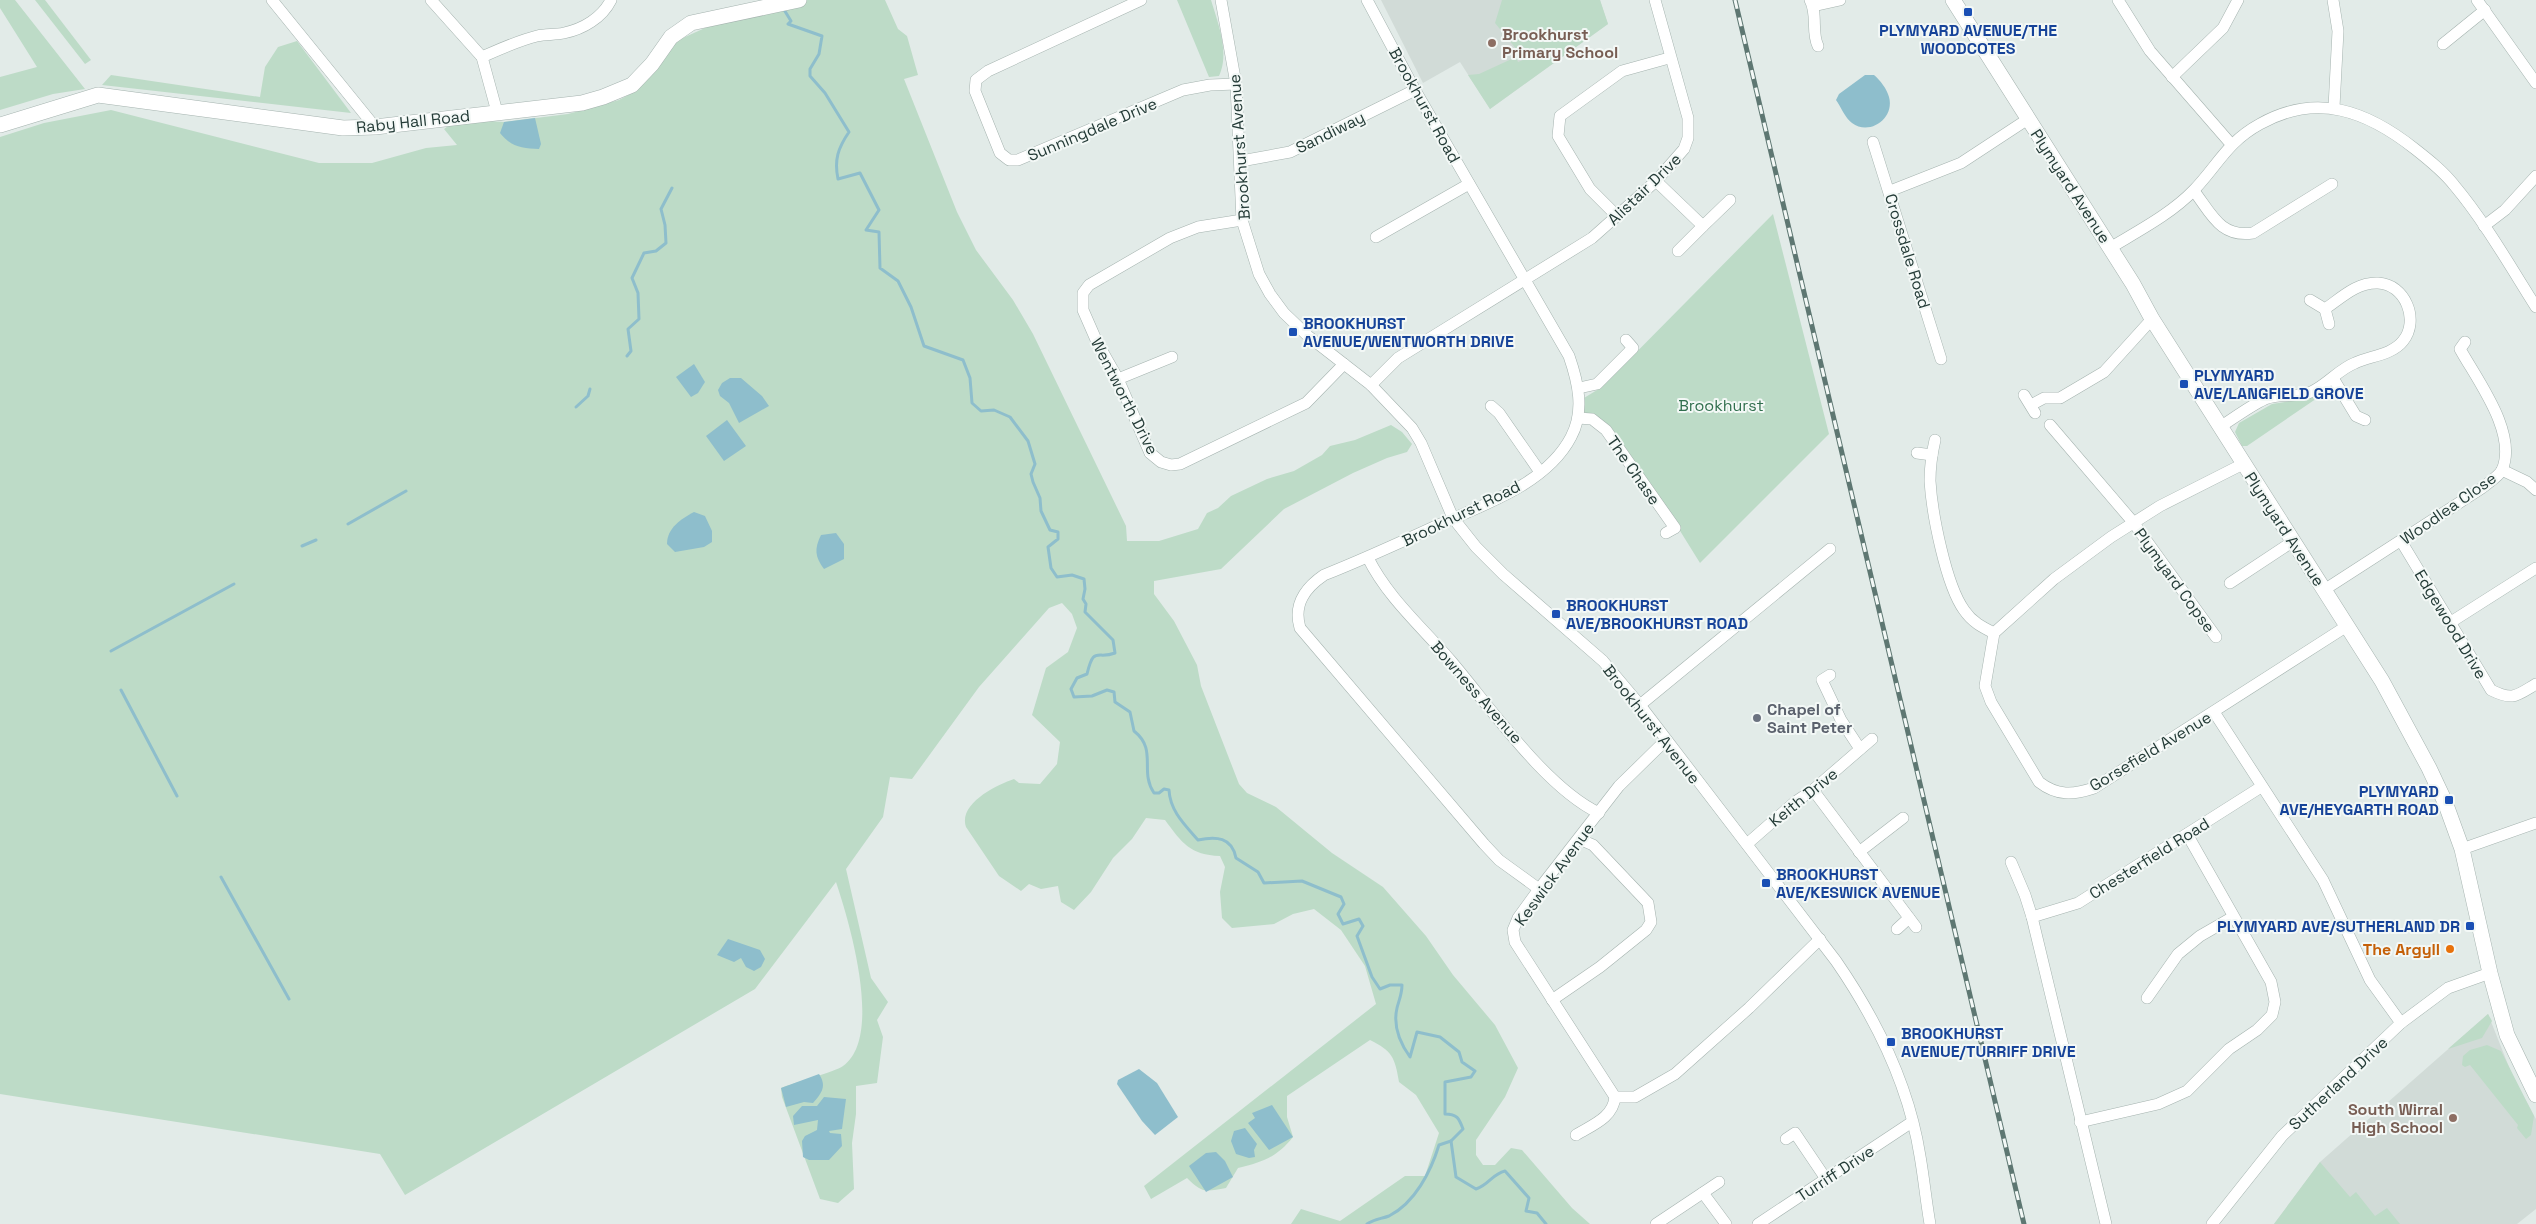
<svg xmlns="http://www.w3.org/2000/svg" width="2536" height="1224" font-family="'Space Grotesk',sans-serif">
<rect width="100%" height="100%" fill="#e2ebe8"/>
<g fill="#d1dbd7">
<path d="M1381,0H1600L1608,24L1490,109L1460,62L1423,83Z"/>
<path d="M2488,1014L2513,1077L2536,1119V1209L2517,1224H2274L2320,1162Z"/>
</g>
<g fill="#bddbc7">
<path d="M0,0H15L85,89L53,94L0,110V77L37,67L0,8Z"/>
<path d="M35,0H45L91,60L85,64Z"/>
<path d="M767,0H885L898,29L907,36L918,75L904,79L957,212L976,250L1013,300L1033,334L1126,526L1127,541H1159L1198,529L1207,513L1218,508L1231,496L1267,479L1294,471L1322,455L1330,446L1355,440L1391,425L1402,432L1412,444L1407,452L1387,458L1353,473L1284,509L1221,569L1154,581V594L1174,621L1197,665L1201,686L1239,784L1247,793L1276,807L1332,853L1383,887L1426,936L1453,975L1495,1025L1518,1068L1505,1097L1476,1140V1155L1483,1165H1495L1511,1148L1522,1150L1572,1208L1590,1224H1291L1301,1209L1340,1221L1405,1176H1425L1439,1133L1416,1095L1399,1082C1395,1057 1392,1051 1370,1040L1287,1096V1117L1293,1137C1277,1157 1263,1162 1238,1168L1226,1188C1205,1192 1202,1193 1187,1178L1151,1199L1144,1186L1376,1004L1365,966L1341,930L1314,909L1293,914L1274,924L1232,928L1222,918L1220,892L1225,867L1220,856C1190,855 1182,843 1165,820L1146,818L1132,839L1113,858L1091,892L1074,910L1061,902L1058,886L1041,889L1029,884L1021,891L999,876L966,827C958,804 996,785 1014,779L1019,783L1040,784L1057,764L1060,742L1032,715L1046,668L1068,652L1077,628L1072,614L1062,603L1049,608L979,687L912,779L890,777L883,817L846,869L871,978L888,1002L877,1020L883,1037L877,1083L856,1086V1114L852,1143L854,1189L838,1203L820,1199L782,1097L781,1088C793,1083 835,1072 843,1066C884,1037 849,921 836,882L755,989L405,1195L380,1154L0,1094V137L44,123L111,110L319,163H372L426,148L457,145L444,129L451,124L473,120L504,122L568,114L619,100L636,91L674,42Z"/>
<path d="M1177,0H1211C1218,23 1230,54 1219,76L1209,77Z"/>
<path d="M1502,0H1600L1608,24L1490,109L1468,75L1479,74L1516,57L1518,62L1528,58L1524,47L1517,50L1495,23Z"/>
<path d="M297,41L351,113L102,85L111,75L260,97L265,67L278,47Z"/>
<path d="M1773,214L1829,434L1700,563L1677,526L1598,419L1584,412V398L1602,387Z"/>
<path d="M2326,389L2329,390L2247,446H2242L2235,432L2239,423L2272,404L2310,398Z"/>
<path d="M2488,1014L2492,1021L2482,1038L2448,1049Z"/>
<path d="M2487,1045L2501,1051L2534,1116L2531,1135L2526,1139L2517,1128L2518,1125L2470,1065L2465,1067L2462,1065L2463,1056L2470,1050Z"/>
<path d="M2320,1162L2350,1197L2356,1192L2375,1216L2387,1208L2400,1224H2274Z"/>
</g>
<g fill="#8ebecc">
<path d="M1865,75H1874C1880,80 1887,89 1889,97C1895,119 1869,136 1852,123C1845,118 1841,107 1836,100L1839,94Z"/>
<path d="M535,118L541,144L539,149C522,149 510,146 500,133L504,122Z"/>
<path d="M694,364L705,382L698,393L691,397L676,377Z"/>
<path d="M730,378H741L762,396L769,406L739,423L729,403L720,396L718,390L722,383Z"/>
<path d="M727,420L746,446L724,461L706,436Z"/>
<path d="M694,512L705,516L712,531V542L704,547L675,552L667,544C667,528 681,519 694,512Z"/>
<path d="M836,533L844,544V559L824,569C815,557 814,549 821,535Z"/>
<path d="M728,939L760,950L765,959L761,967L754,971L746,967L741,958L734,962L717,955Z"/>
<path d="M1139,1069L1157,1083L1178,1117L1155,1135L1142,1121L1117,1084L1118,1080Z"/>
<path d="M819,1074C827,1086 822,1093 813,1103L804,1102L786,1107L781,1088Z"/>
<path d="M824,1097L846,1099L842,1129L829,1131L830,1133L841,1134L842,1146L829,1160H809L803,1157L802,1141L805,1136L817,1130L818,1120L794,1125L793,1116L802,1106H817Z"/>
<path d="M1272,1105L1293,1137L1269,1150L1248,1123L1255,1118L1252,1113Z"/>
<path d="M1245,1128L1257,1144L1254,1150L1255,1157L1249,1158L1236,1154L1231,1141L1234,1131Z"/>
<path d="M1216,1152L1225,1161L1233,1177L1206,1192L1189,1166L1206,1153Z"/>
</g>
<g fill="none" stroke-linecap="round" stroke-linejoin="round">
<g stroke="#8ebecc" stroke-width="3">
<path d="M783,8L791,21L788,24L822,36L819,54L810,69V76L825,93L849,132C838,148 834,160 838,179L860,173L879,210L866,230L879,232L880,268L898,281L911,307L924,346L963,360L970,378L972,403L981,411L994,410L1010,417L1028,441L1035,464L1031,474L1033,482L1040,498L1041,511L1050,530L1058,532V539L1048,547L1051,568L1057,577L1072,575L1084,579L1085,589L1083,599L1086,604L1085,612L1113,640L1115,653C1097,660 1094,645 1087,674L1077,678L1071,689L1074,697L1092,696L1107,690L1114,692L1115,702L1130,712L1134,731C1158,750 1139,771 1154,793H1159L1164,789L1169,790C1170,811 1185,825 1198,840C1216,836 1232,837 1236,858L1258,872L1264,883L1302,881L1341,897L1344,904L1338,914L1343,924L1359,919L1363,926L1357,936L1372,977L1380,989L1390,985H1402C1402,994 1399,1000 1397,1008C1393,1025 1400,1043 1410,1057L1417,1032L1440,1037L1459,1052L1462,1062L1475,1071L1471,1077L1445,1082V1114C1457,1114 1459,1118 1463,1129L1451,1141L1456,1177L1476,1189C1489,1185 1492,1174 1505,1171L1529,1198L1526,1211L1537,1213L1546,1224"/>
<path d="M627,356L631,351L628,329L639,319L638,293L632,278L644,253L656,251L666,243L665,225L661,209L672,188"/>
<path d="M576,407L588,396L590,389"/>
<path d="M348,524L406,491"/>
<path d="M302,546L316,540"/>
<path d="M111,651L234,584"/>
<path d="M121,690L177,796"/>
<path d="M221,877L289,999"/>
<path d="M1367,1224C1374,1219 1381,1219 1389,1216C1415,1203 1431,1171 1439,1145L1451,1141"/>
</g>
<defs>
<g id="minor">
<path d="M272,0L375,127"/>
<path d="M431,0L482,57L497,112"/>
<path d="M1141,0L988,71L976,80L975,91L1000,153L1009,160H1018L1183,90L1210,85L1236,84"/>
<path d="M1221,0L1236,84L1242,220L1259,274L1270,294L1284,313L1308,336L1371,385L1412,428L1421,443L1453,518L1476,547L1503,574L1603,661L1640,705L1836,961C1876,1019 1909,1086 1920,1156C1924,1179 1926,1201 1930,1224"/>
<path d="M1367,0L1415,90L1569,356C1578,382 1585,411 1571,437C1546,485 1482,505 1436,526C1399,543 1362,560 1324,575C1305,588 1293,604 1300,628L1484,844L1499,860L1539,889"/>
<path d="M1810,0C1818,14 1811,32 1818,46"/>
<path d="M2118,0L2150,51L2231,144"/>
<path d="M2333,0L2338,31L2334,107"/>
<path d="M2477,0L2536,83"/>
<path d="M1813,6L1840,0"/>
<path d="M2443,44L2485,10"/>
<path d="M482,57C500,49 517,41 537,36C546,34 555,35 564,33C583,29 602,18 611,0"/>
<path d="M2172,77L2223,28L2238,0"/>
<path d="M1873,142L1941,359"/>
<path d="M1241,161L1290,152L1415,90"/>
<path d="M1656,181L1703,226L1730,200"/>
<path d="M1890,191L1961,163L2028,119"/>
<path d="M2194,191C2211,213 2220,238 2253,233L2332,184"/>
<path d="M1616,215L1590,189L1558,136L1560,116L1622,71L1669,58"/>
<path d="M1242,220L1198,227L1170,238L1089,285L1083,293V310L1097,342L1118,379L1150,453L1161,462L1171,465L1180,464L1306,403L1344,364"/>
<path d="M2484,226L2505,210L2536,176"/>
<path d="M1376,237L1469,184"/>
<path d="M2110,248C2138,231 2171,214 2194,190C2218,165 2227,142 2260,124C2317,92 2367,111 2415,149C2429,160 2443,171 2454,185C2485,222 2510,266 2536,307"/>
<path d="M1678,251L1703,226"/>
<path d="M2325,309L2329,324"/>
<path d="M2333,378L2356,416L2365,420"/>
<path d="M1118,379L1172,357"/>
<path d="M1371,385L1398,358L1592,238L1656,181L1684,149L1688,138V118L1655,0"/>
<path d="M1579,388L1597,384L1633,348L1626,340"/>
<path d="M2024,395L2035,413"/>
<path d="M2031,405L2044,398H2060L2104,372L2152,319"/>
<path d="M1491,406L1499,413L1540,472"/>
<path d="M1578,418L1592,419L1606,430L1675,528L1666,533"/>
<path d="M2050,425L2133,522L2216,637"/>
<path d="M2220,427C2234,418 2250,406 2265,399C2279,393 2297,398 2311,392C2327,385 2339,369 2355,363C2370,356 2392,355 2403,341C2420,320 2405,284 2378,283C2357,282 2341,298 2325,309L2310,300"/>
<path d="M1935,440C1932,453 1930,467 1930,481C1932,514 1946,585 1964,610C1972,622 1982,627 1994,633"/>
<path d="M1917,453L1932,455"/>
<path d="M2243,464L2160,506L2111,537L2054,579L1994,633L1985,686L1991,702L2039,782C2057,796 2073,795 2094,788L2347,626"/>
<path d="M2502,470L2527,482L2536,490"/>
<path d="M2401,541L2491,690C2513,701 2516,696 2536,684"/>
<path d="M1368,558C1388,598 1422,627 1451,661C1490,707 1546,788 1599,813"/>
<path d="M2230,583L2292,542"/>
<path d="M2324,590L2482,488C2488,483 2499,476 2502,470C2518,433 2477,380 2460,349L2465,342"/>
<path d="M2451,622L2536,568"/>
<path d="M1830,675L1822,680L1841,720L1860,749"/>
<path d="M1640,705L1830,549"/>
<path d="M2214,712L2323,880L2370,980L2401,1023"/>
<path d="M1666,740L1619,786L1539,889L1518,918L1513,930L1515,942L1615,1097H1635L1675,1074L1749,1008L1820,939"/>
<path d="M1813,790L1916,927"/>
<path d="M1747,844L1795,802L1813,790L1872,739"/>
<path d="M2462,849L2536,823"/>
<path d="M1859,852L1903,818"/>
<path d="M2011,862L2025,895L2032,917"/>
<path d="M1897,929L1909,918"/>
<path d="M2147,998L2178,954L2200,936L2233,917"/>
<path d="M1552,1000L1600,967L1646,930L1651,922L1648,903L1593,845L1579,839"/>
<path d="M2080,1122L2158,1104L2187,1091L2229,1049L2257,1030L2272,1015L2275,1002L2271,982L2187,834"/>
<path d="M1576,1135C1592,1125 1613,1118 1615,1097"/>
<path d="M1786,1139L1795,1133L1826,1179"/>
<path d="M1703,1193L1726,1224"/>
<path d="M1656,1224L1719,1182"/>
<path d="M1758,1224L1912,1122"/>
<path d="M2106,1224L2032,917L2078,903L2261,787"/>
<path d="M2212,1224L2282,1136L2401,1023L2448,988L2490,973"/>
</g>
<g id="tertiary">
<path d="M1953,0L2133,284L2152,319L2382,681L2429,768L2445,802L2462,849L2490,973L2507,1035L2536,1095"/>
<path d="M0,125L98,95L343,128L375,127L582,103L603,97L632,85L652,64L671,37L691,23L799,0"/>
</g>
</defs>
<use href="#minor" stroke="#a5b3af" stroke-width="12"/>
<use href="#tertiary" stroke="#a5b3af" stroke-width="16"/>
<use href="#minor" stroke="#fff" stroke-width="11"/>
<use href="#tertiary" stroke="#fff" stroke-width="15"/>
<defs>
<path id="rail" d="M1735,0L2024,1224"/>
</defs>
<use href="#rail" stroke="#5e7772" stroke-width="5"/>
<use href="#rail" stroke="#f3f8f6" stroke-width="3" stroke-dasharray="9" stroke-linecap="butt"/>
</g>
<g fill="#1a4fb4" stroke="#f3f8f6" stroke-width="2">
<rect x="1963" y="7" width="10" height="10" rx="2.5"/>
<rect x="1288" y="327" width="10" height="10" rx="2.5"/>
<rect x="2179" y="379" width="10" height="10" rx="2.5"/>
<rect x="1551" y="609" width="10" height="10" rx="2.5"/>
<rect x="2444" y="795" width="10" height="10" rx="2.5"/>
<rect x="1761" y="878" width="10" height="10" rx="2.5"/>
<rect x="2465" y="921" width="10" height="10" rx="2.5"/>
<rect x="1886" y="1037" width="10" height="10" rx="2.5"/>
</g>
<g fill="#8d6e63" stroke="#f3f8f6" stroke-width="2">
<circle cx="1492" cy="43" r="5"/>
<circle cx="2453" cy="1118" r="5"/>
</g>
<circle fill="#6b7280" stroke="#f3f8f6" stroke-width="2" cx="1757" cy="718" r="5"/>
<circle fill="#e8710a" stroke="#f3f8f6" stroke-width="2" cx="2450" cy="949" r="5"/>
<g text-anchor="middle" stroke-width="4" stroke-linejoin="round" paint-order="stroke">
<g font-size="16" font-weight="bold" fill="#164399" stroke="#f3f8f6" text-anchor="start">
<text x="1968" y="36" text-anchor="middle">PLYMYARD AVENUE/THE<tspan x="1968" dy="18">WOODCOTES</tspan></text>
<text x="1303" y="329">BROOKHURST<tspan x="1303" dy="18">AVENUE/WENTWORTH DRIVE</tspan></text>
<text x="2194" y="381">PLYMYARD<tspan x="2194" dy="18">AVE/LANGFIELD GROVE</tspan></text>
<text x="1566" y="611">BROOKHURST<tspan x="1566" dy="18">AVE/BROOKHURST ROAD</tspan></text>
<text x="2439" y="797" text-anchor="end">PLYMYARD<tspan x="2439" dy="18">AVE/HEYGARTH ROAD</tspan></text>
<text x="1776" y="880">BROOKHURST<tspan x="1776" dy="18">AVE/KESWICK AVENUE</tspan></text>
<text x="2460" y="932" text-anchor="end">PLYMYARD AVE/SUTHERLAND DR</text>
<text x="1901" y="1039">BROOKHURST<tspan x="1901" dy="18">AVENUE/TURRIFF DRIVE</tspan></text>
</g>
<g font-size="16" font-weight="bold" fill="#785e54" stroke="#f3f8f6" text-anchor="start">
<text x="1502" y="40">Brookhurst<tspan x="1502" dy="18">Primary School</tspan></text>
<text x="2443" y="1115" text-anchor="end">South Wirral<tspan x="2443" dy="18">High School</tspan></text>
</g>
<g font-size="16" fill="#243b37" stroke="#f3f8f6">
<text transform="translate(1425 105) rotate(61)" y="6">Brookhurst Road</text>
<text transform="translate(413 121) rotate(-6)" y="6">Raby Hall Road</text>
<text transform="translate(1092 129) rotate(-23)" y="6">Sunningdale Drive</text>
<text transform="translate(1330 132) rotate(-26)" y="6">Sandiway</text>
<text transform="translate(1239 147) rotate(-94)" y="6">Brookhurst Avenue</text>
<text transform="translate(2071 186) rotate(57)" y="6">Plymyard Avenue</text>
<text transform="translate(1644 189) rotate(-44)" y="6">Alistair Drive</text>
<text transform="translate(1908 251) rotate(73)" y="6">Crossdale Road</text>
<text transform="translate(1125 396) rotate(63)" y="6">Wentworth Drive</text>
<text transform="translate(1634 470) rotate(55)" y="6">The Chase</text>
<text transform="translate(2448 508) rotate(-35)" y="6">Woodlea Close</text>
<text transform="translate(1461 513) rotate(-26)" y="6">Brookhurst Road</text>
<text transform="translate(2285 529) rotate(57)" y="6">Plymyard Avenue</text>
<text transform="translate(2175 580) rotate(54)" y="6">Plymyard Copse</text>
<text transform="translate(2451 624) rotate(59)" y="6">Edgewood Drive</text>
<text transform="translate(1477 692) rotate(49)" y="6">Bowness Avenue</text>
<text transform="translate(1652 724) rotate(52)" y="6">Brookhurst Avenue</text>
<text transform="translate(2150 751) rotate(-31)" y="6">Gorsefield Avenue</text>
<text transform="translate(1803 797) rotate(-39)" y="6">Keith Drive</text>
<text transform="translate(2149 858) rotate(-32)" y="6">Chesterfield Road</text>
<text transform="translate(1554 874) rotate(-54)" y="6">Keswick Avenue</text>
<text transform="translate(2338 1083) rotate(-43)" y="6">Sutherland Drive</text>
<text transform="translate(1835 1173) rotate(-33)" y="6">Turriff Drive</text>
</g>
<g font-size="16" fill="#316f4e" stroke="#f3f8f6">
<text x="1721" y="411">Brookhurst</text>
</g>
<g font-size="16" font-weight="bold" fill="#5b616d" stroke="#f3f8f6" text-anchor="start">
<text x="1767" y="715">Chapel of<tspan x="1767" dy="18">Saint Peter</tspan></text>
</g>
<g font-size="16" font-weight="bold" fill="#c56008" stroke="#f3f8f6" text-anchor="end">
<text x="2440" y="955">The Argyll</text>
</g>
</g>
</svg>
